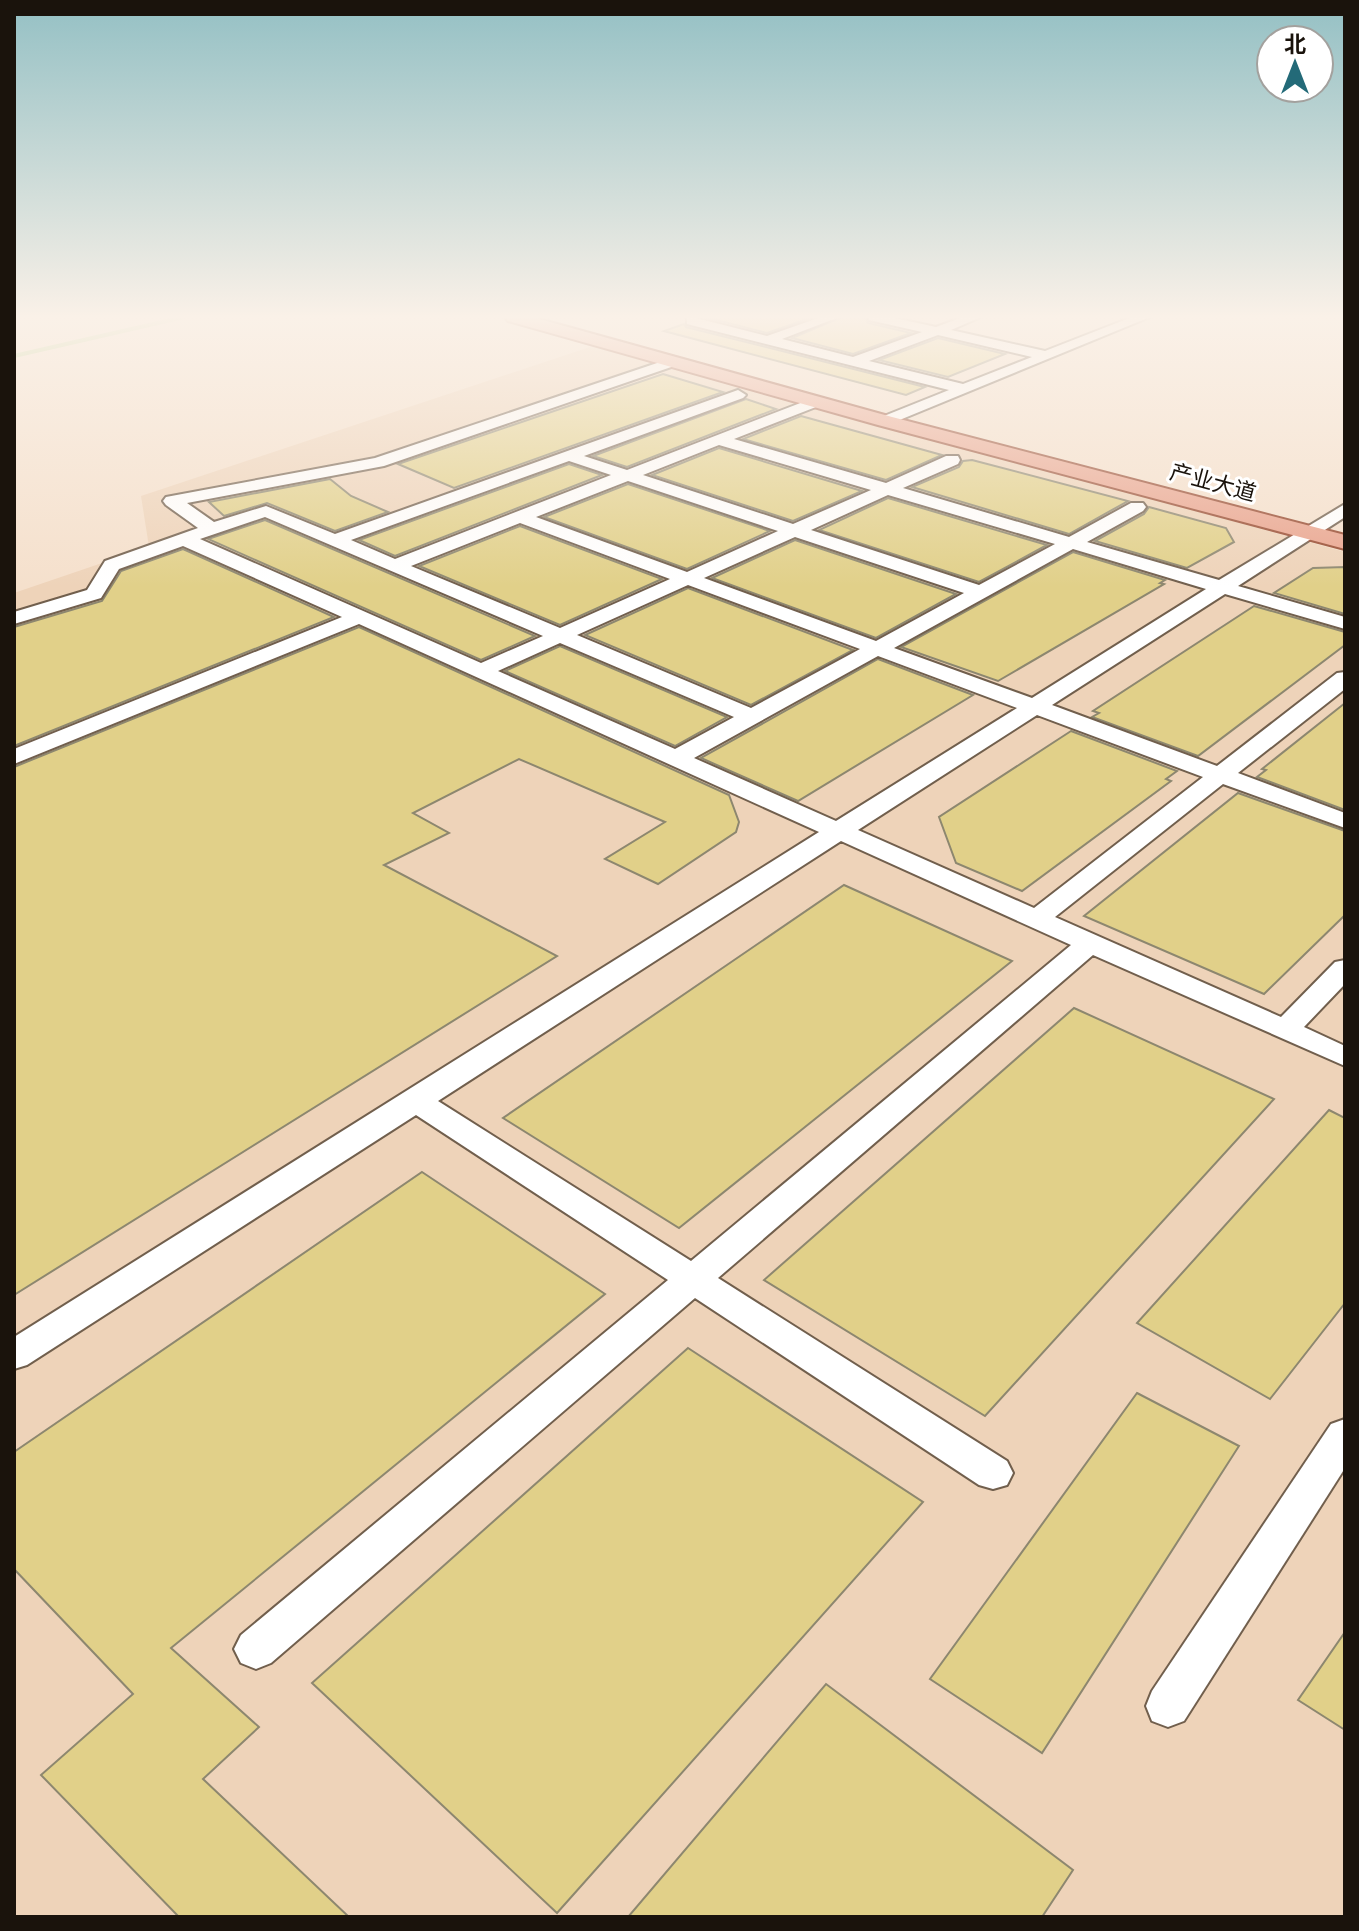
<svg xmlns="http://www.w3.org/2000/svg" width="1359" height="1931" font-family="Bitter,'Noto Sans SC',serif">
<rect width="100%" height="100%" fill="#f5e0cc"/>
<path fill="#eed3b9" d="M593,346L1345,552V1917H14V593L149,547L141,496Z"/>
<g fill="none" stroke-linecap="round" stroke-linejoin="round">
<path stroke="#b6d18e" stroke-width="4" d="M14,356L184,317"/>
</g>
<g fill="#e1d089" stroke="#8d876f" stroke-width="2">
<path d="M705,317H813L767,333Z"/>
<path d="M842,317H865L868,323L911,333L853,354L792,338Z"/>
<path d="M684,324L686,327L925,387L906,395L664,331Z"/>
<path d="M938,338L1005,354L948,377L879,360Z"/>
<path d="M663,374L723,392L454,488L398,464Z"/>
<path d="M746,399L776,409L627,467L593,456Z"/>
<path d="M801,416L942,455L886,480L743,439Z"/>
<path d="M719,448L862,491L793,521L652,475Z"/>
<path d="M972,460L1128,501L1069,534L912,487L959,467L963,461Z"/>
<path d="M569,464L602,475L395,556L359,540Z"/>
<path d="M330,479L351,496L388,512L335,531L267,503L224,516L209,502Z"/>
<path d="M628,484L770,531L687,569L544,517Z"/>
<path d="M888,498L1047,545L979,582L819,530Z"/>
<path d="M1149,507L1226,528L1234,542L1187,568L1095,541L1144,514Z"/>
<path d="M265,520L535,636L481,660L208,539Z"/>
<path d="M520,526L662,579L560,625L419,566Z"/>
<path d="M795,540L956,594L876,638L712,578Z"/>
<path d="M183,549L334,617L14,746V627L102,601L121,571Z"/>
<path d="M1073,552L1165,580L1160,583L1164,584L998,681L901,647Z"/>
<path d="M1345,567V614L1274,593L1313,568Z"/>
<path d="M688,588L853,650L751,705L585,635Z"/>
<path d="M1254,606L1345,632V645L1198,756L1092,717L1099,713L1093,711Z"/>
<path d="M359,627L729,795L739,822L736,832L658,884L605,859L665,822L519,759L413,813L449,833L384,865L557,956L14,1295V767Z"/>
<path d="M560,646L727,717L675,746L505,671Z"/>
<path d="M878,659L973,695L798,801L701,758Z"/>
<path d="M1345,703V810L1257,777L1266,770L1262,769Z"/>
<path d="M1071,731L1177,771L1166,779L1171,781L1022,891L956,863L939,817Z"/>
<path d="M1238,793L1345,831V915L1264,994L1084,916Z"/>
<path d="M844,885L1012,961L679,1228L503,1118Z"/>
<path d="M1074,1008L1274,1099L985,1416L764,1280Z"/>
<path d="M1329,1110L1345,1118V1303L1270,1399L1137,1323Z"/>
<path d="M422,1172L605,1294L171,1648L259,1727L203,1779L349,1917H179L41,1775L133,1694L14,1569V1452Z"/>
<path d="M688,1348L923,1502L557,1913L312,1683Z"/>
<path d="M1137,1393L1239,1446L1042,1753L930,1679Z"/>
<path d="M1345,1632V1730L1298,1700Z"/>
<path d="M826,1684L1073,1870L1042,1917H628Z"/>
</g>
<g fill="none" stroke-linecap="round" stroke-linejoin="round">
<defs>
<g id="minor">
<path d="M692,317L767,336L821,317H839L782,339L853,357L922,332L869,320L868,317H890L936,327L963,317H981L951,330L1045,351L1132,317H1150L885,426L877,421L879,418L949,390L687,324V318ZM938,335L1032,357L963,384L869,361Z"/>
<path d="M672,358L679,362L677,365L384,466L187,503L214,522L266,506L335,534L738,390L746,395L743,398L584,456L627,470L816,397L824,402L821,405L734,439L886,483L946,456H958L960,460L958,464L903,488L1069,537L1131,503H1143L1146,507L1143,511L1087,542L1219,580L1345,504V517L1238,586L1345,617V629L1225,594L1052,705L1217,766L1337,673L1345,672V689L1238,773L1345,813V828L1223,784L1055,917L1281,1017L1335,962L1345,960V984L1304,1027L1345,1046V1066L1093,955L718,1278L1007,1461L1013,1473L1007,1485L993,1489L979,1485L695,1298L271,1663L256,1669L241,1663L234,1649L241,1635L668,1280L416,1115L27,1365L14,1369V1337L819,832L359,624L14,764V749L342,617L183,546L119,569L101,598L14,624V612L87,590L105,561L198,528L166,505L163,501L166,497L375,458ZM719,445L871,490L793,524L643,475ZM569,461L611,475L395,559L351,540ZM628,481L778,531L687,572L536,517ZM888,495L1055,544L979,585L811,530ZM265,517L543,636L481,663L200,539ZM520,523L670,579L560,628L411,566ZM795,537L964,593L876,641L704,578ZM1073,549L1206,589L1032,698L894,648ZM688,585L860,649L751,708L577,635ZM560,643L734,717L675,749L498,671ZM878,656L1017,708L836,821L694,758ZM1037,715L1203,777L1034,908L858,830ZM841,841L1071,945L691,1261L438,1101Z"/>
<path d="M1345,1419V1468L1184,1721L1168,1727L1152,1721L1146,1706L1152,1691L1331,1424Z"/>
</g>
<path id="major" d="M505,317H532L892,417L1345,535V549L878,425L508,321Z"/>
</defs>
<use href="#minor" stroke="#715f4d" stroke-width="4"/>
<use href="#major" stroke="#974a30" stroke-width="4"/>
<use href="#minor" fill="#fff" fill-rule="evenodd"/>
<use href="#major" fill="#e9a48e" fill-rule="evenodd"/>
</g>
<linearGradient id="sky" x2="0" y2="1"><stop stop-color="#94c0c4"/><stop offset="0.54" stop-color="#faf1e8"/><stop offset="1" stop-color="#faf1e8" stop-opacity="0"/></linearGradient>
<rect width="1359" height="587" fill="url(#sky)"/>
<g text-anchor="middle" stroke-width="6" stroke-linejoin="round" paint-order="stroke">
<g font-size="22" fill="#1a130c" stroke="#fff">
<text transform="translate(1213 482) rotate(15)" y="8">产业大道</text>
</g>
</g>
<rect width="1359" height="1931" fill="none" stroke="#1a130c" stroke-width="32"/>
<g transform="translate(1295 64)"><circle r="38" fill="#ffffff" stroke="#a3a19e" stroke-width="2"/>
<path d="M0-6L14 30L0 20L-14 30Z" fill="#236a78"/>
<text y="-12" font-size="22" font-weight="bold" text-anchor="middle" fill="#1a130c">北</text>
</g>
</svg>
